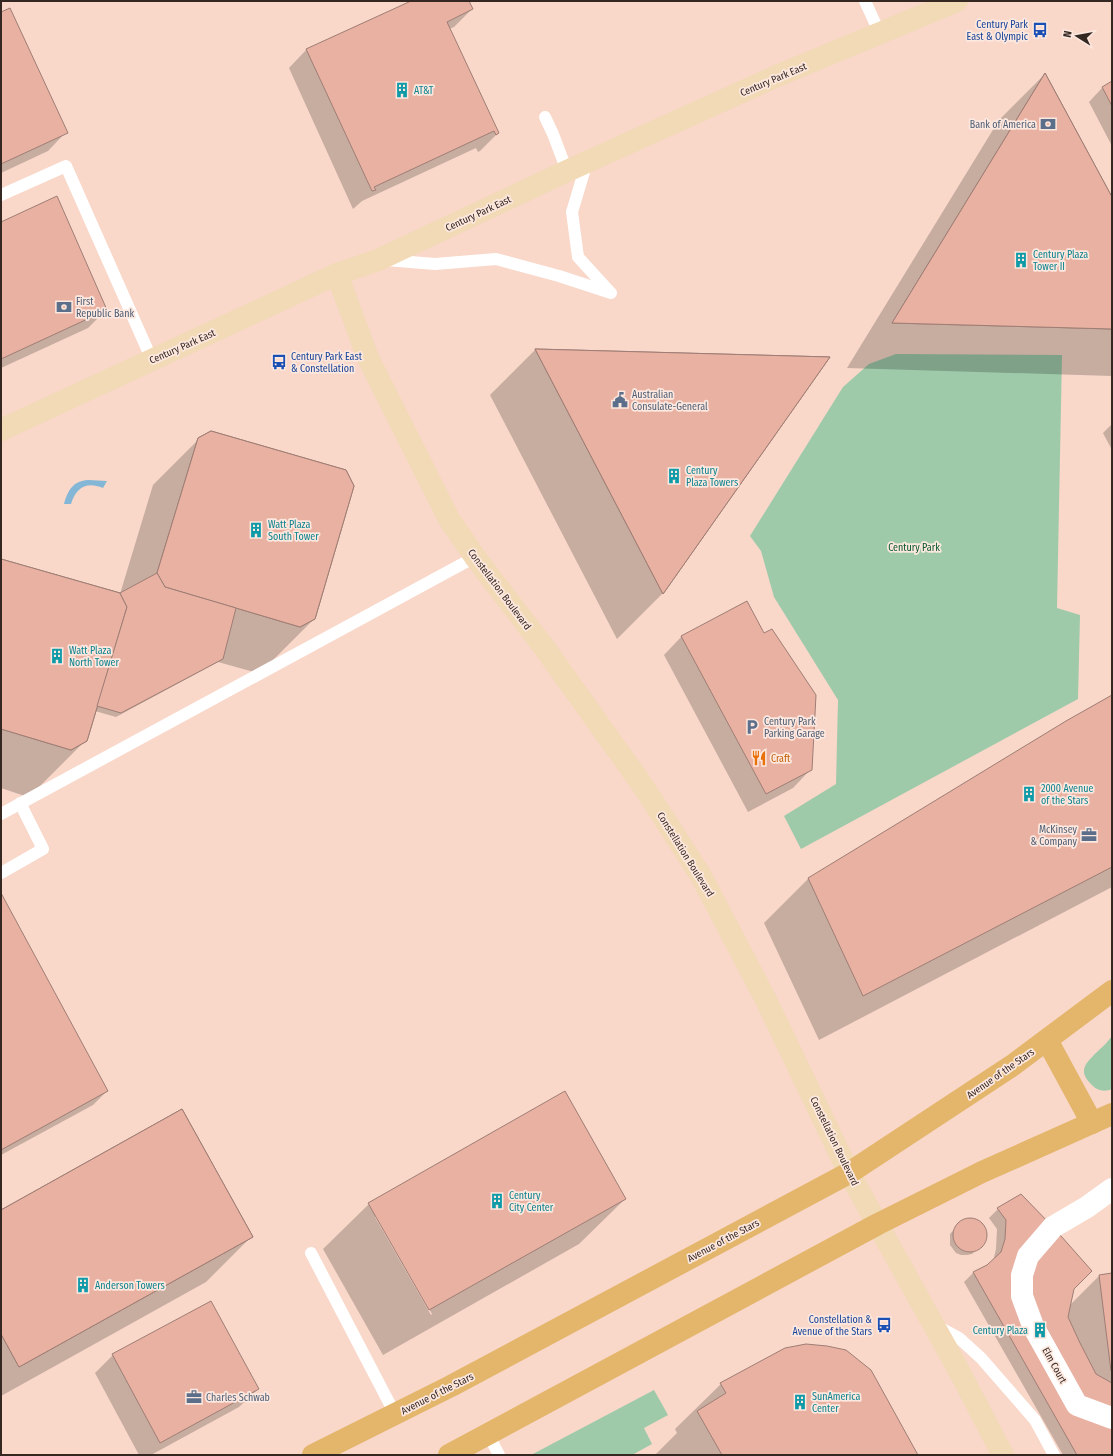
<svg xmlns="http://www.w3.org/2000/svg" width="1113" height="1456" font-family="'Fira Sans Condensed',sans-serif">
<rect width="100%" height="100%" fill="#f9d7c9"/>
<g fill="#9ecaaa">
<path d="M896,354L1062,355L1057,608L1080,615L1078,699L801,849L784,816L836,784L838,700L774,597L761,551L750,536L843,387L869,364Z"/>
<path d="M1112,1036V1089C1105,1092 1097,1091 1092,1085C1076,1070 1087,1062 1099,1050C1104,1046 1108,1041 1112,1036Z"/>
<path d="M654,1390L668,1415L644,1428L652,1444L632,1455H531Z"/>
</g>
<path fill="#84b7d6" d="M88,480L107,481L103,488C86,481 76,488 71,504H64C68,490 73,481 88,480Z"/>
<g fill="#0003" fill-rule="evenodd">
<path d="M413,1H468L472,9L454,27L449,29L498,133L480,151L478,152L476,148L362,201L353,209L289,68L307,49Z"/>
<path d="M1,13L66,132L48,151L1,173Z"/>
<path d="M1044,75L1112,199V376L847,368L999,120Z"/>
<path d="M1112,83V146L1089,102L1102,88Z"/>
<path d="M1,223L106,310L88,328L1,368Z"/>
<path d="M535,350L828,358L662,594L617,639L490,395Z"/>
<path d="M1112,424V450L1103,433Z"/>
<path d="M199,439L314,619L268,665L254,672L218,662L116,717L95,711L86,740L40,786L25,796L1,788V560L120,594L153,485Z"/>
<path d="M763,635L811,769L793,788L748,812L664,655L682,636Z"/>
<path d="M1112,696V887L819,1040L764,923L809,878Z"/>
<path d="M1,895L107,1091L93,1105L1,1155Z"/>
<path d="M625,1199L579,1244L383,1355L323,1249L369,1204ZM375,1217H378L432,1314L431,1315Z"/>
<path d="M998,1209L1073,1289L1070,1305L1099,1276L1112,1274V1455H1063L964,1282L973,1273L993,1262L996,1249L997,1229L989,1218Z"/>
<path d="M1,1211L251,1237L206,1282L1,1396Z"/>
<path d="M971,1219L976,1220L983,1227L985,1236L984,1241L972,1254L967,1255H961L956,1253L950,1245V1234L961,1222Z"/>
<path d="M113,1355L258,1389L239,1407L151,1455H139L95,1373Z"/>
<path d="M721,1384L917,1455H655L677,1433L675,1429Z"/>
</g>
<g fill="#e9b1a2" stroke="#9e7e75">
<path d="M411,1H469L473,9L447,22L499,133L496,135L494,131L374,187L376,190L372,191L306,49Z"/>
<path d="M10,8L68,133L1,164V12Z"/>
<path d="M1045,73L1112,197V329L892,323Z"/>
<path d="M1045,73L1112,197V329L892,323Z"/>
<path d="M1112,81V106L1102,87Z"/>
<path d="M57,196L107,310L1,359V222Z"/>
<path d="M535,349L830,357L663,594Z"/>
<path d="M535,349L830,357L663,594Z"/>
<path d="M211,431L346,470L354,486L315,619L300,627L165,587L157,573L198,438Z"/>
<path d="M211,431L346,470L354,486L315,619L300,627L165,587L157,573L198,438Z"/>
<path d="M1,559L120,593L127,607L87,741L71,750L1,729Z"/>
<path d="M1,559L120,593L127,607L87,741L71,750L1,729Z"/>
<path d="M157,573L165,587L236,608L223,659L121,713L97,706L127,607L120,593Z"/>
<path d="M747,601L764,633L772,629L816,695L812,770L766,794L681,636Z"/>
<path d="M1112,695V867L863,996L808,878L1066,721Z"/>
<path d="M1,893L108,1091L1,1150Z"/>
<path d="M565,1091L626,1199L429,1310L368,1203Z"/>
<path d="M182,1109L253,1237L19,1367L1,1334V1210Z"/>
<path d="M182,1109L253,1237L19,1367L1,1334V1210Z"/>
<path d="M1021,1194L1053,1227L1092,1271L1074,1289L1068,1317L1080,1343L1096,1374L1112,1383V1455H1077L973,1272L987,1265L1001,1252L1005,1239L1006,1220L997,1208Z"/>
<circle cx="970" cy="1235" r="17"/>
<path d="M1112,1273V1370L1111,1371L1099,1275Z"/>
<path d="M211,1301L259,1389L160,1443L112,1354Z"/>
<path d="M806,1344L827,1346L846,1350L871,1370L918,1455H722L697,1411L726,1393L720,1383L785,1348Z"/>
</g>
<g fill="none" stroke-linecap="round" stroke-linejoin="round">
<g stroke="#fff" stroke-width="12">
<path d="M865,1L880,34"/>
<path d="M545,117L553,134L567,171"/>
<path d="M587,162L572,212L578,257L610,292"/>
<path d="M1,195L66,166L152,360"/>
<path d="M386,260L435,264L496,259L559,276L611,293"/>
<path d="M1,814L475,557"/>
<path d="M1,873L43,849L20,803"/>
<path d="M311,1253L395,1414"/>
<path d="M937,1326L959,1338L981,1358L1035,1420L1054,1455"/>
<path d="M488,1434L499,1455"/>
</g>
<path stroke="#fff" stroke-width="22" d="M1112,1189L1087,1207L1053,1227L1028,1256L1022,1275V1296L1033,1326L1077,1405L1112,1418"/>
<g stroke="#f1dab5" stroke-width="22">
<path d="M337,274L368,358L449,519L475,557L546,650L643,786L701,876L766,1000L849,1173L957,1367L1003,1455"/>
<path d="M1,430L337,274L378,260L567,171L777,76L957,1"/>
</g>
<g stroke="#e3b66b" stroke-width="22">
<path d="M1047,1040L1092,1123"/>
<path d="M313,1455L451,1386L849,1173L1013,1065L1112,991"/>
<path d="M449,1455L878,1224L982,1172L1112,1114"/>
</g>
</g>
<defs>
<symbol id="bus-bare" viewBox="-9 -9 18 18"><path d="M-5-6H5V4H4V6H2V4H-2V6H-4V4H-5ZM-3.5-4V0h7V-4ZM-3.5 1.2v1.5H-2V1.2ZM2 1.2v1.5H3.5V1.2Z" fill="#1a4fb4" stroke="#fde8df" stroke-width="2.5" paint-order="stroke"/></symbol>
<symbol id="building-bare" viewBox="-9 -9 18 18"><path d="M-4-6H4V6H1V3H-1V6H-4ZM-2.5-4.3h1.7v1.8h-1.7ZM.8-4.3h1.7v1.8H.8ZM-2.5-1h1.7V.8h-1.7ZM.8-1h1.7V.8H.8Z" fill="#0f9aa8" stroke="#fde8df" stroke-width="2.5" paint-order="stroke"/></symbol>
<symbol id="bank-bare" viewBox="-9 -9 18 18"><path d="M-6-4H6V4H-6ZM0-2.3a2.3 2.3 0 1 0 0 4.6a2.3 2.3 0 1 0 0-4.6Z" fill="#5c6f8a" stroke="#fde8df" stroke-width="2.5" paint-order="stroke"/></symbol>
<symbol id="civic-bare" viewBox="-9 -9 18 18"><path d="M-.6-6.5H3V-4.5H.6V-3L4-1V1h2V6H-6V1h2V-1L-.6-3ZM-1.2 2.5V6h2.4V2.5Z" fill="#5c6f8a" stroke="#fde8df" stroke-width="2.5" paint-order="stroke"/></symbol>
<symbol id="parking-bare" viewBox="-9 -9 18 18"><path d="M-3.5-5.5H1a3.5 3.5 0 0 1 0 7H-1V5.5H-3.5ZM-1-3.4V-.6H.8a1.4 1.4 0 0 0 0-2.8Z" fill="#5c6f8a" stroke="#fde8df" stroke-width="2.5" paint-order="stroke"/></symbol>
<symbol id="restaurant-bare" viewBox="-9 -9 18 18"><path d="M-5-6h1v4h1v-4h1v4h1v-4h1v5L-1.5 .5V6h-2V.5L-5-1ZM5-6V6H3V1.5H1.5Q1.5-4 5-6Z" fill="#e8710a" stroke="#fde8df" stroke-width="2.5" paint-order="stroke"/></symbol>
<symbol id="office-bare" viewBox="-9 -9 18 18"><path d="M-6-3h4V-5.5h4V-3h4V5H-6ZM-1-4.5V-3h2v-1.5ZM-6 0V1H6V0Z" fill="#5c6f8a" stroke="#fde8df" stroke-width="2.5" paint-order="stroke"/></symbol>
</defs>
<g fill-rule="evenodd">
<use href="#bus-bare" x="1029" y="19" width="22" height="22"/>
<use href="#building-bare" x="391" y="79" width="22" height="22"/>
<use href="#bank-bare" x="1037" y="113" width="22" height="22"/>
<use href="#building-bare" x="1010" y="249" width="22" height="22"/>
<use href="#bank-bare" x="53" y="296" width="22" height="22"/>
<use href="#bus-bare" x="268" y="351" width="22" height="22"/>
<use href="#civic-bare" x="609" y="389" width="22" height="22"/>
<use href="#building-bare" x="663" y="465" width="22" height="22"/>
<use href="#building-bare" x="245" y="519" width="22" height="22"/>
<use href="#building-bare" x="46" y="645" width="22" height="22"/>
<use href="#parking-bare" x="741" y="716" width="22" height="22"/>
<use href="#restaurant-bare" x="748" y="747" width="22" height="22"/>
<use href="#building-bare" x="1018" y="783" width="22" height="22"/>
<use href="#office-bare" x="1078" y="824" width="22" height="22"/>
<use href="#building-bare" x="486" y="1190" width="22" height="22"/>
<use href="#building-bare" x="72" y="1274" width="22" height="22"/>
<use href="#bus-bare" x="873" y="1314" width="22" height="22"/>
<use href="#building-bare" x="1029" y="1319" width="22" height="22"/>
<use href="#office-bare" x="183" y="1386" width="22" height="22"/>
<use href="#building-bare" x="789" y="1391" width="22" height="22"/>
</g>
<g text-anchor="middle" stroke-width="3.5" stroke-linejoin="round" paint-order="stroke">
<g font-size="10" fill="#164399" stroke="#fde8df" text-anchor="end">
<text x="1028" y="28">Century Park<tspan x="1028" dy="12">East &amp; Olympic</tspan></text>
<text x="291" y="360" text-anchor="start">Century Park East<tspan x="291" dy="12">&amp; Constellation</tspan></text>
<text x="872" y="1323">Constellation &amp;<tspan x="872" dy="12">Avenue of the Stars</tspan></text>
</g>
<g font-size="10" fill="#352823" stroke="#fde8df">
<text transform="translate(773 79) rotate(-23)" y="4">Century Park East</text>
<text transform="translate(478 213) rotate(-25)" y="4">Century Park East</text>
<text transform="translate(182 346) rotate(-24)" y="4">Century Park East</text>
<text transform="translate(500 589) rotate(53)" y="4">Constellation Boulevard</text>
<text transform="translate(686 854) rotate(58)" y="4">Constellation Boulevard</text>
<text transform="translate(1000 1073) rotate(-35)" y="4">Avenue of the Stars</text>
<text transform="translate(835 1141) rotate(64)" y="4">Constellation Boulevard</text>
<text transform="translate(723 1240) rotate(-28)" y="4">Avenue of the Stars</text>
<text transform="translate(1055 1365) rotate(61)" y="4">Elm Court</text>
<text transform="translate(437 1393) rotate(-27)" y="4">Avenue of the Stars</text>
</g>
<g font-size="10" fill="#0d838f" stroke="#fde8df" text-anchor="start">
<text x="414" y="94">AT&amp;T</text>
<text x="1033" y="258">Century Plaza<tspan x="1033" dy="12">Tower II</tspan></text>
<text x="686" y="474">Century<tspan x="686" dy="12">Plaza Towers</tspan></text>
<text x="268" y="528">Watt Plaza<tspan x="268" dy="12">South Tower</tspan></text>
<text x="69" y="654">Watt Plaza<tspan x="69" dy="12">North Tower</tspan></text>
<text x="1041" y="792">2000 Avenue<tspan x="1041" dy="12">of the Stars</tspan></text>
<text x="509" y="1199">Century<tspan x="509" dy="12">City Center</tspan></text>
<text x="95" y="1289">Anderson Towers</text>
<text x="1028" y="1334" text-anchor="end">Century Plaza</text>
<text x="812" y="1400">SunAmerica<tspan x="812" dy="12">Center</tspan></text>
</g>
<g font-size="10" fill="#4e5e75" stroke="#fde8df" text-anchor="start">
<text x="1036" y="128" text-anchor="end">Bank of America</text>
<text x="76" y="305">First<tspan x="76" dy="12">Republic Bank</tspan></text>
<text x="632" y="398">Australian<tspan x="632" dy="12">Consulate-General</tspan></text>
<text x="764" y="725">Century Park<tspan x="764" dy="12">Parking Garage</tspan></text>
<text x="1077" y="833" text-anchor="end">McKinsey<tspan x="1077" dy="12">&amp; Company</tspan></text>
<text x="206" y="1401">Charles Schwab</text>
</g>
<g font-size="10" fill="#05562b" stroke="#fde8df">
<text x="914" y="551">Century Park</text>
</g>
<g font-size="10" fill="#c56008" stroke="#fde8df" text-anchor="start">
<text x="771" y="762">Craft</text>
</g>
</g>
<rect width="1113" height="1456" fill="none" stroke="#352823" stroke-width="4"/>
<g transform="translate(1077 36) rotate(281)" stroke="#fde8df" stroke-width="3" paint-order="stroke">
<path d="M0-3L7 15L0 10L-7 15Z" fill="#352823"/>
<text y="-6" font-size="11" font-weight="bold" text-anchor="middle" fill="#352823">N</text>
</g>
</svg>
